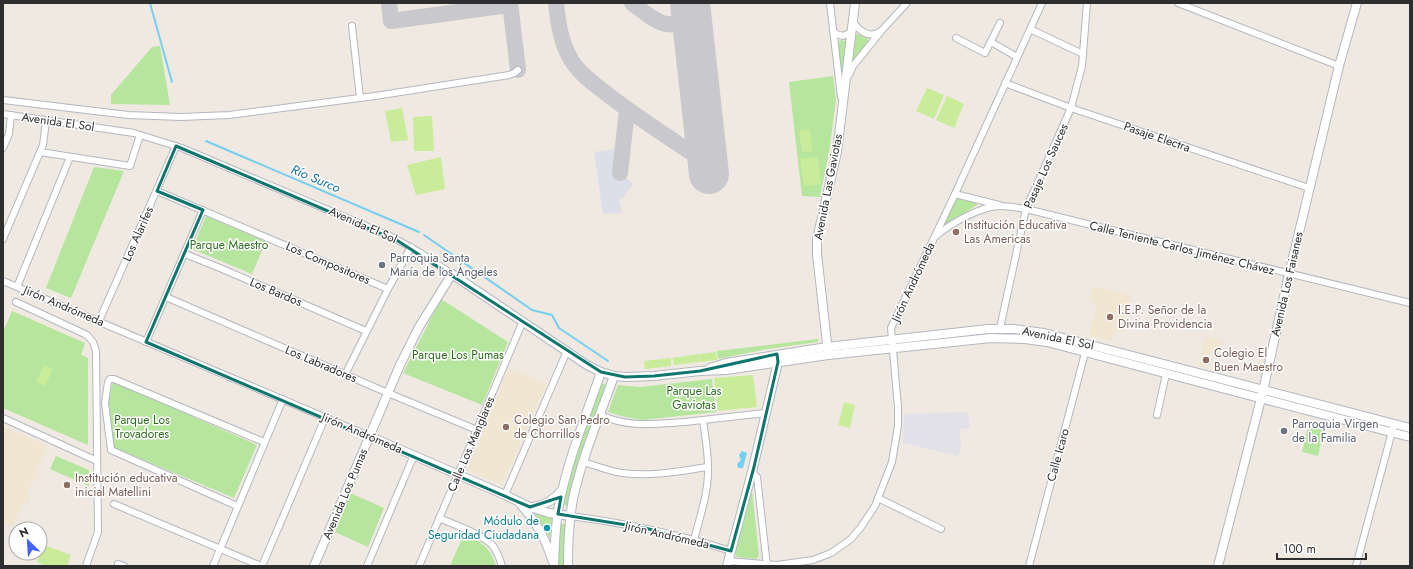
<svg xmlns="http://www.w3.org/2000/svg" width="1413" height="569" font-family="Jost,sans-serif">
<rect width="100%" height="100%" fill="#efe9e1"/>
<path fill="#e3e1e8" d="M968,412L970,428L960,429L961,448L958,456L903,443L904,414Z"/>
<g fill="#f0e6d1">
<path d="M1093,286L1132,295L1123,332L1115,331L1112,341L1089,336L1097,303L1090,301Z"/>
<path d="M1205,337L1223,341L1220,354L1211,352L1208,367L1199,365Z"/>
<path d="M509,368L547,384L502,485L467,470Z"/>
<path d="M3,426L48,446L37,471L41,473L38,479L32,481L28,492L30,498L28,504L23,502L12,528L3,524Z"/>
</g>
<path fill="#dcdee8" d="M615,149L618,171L633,184L622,199L619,198L622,213L603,214L594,152Z"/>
<g fill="#b6e59e">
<path d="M858,34L867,38L869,43L852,62L855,35Z"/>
<path d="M840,40L845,41L847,43L842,74L838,44Z"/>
<path d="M160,46L170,105L111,104V95L152,47Z"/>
<path d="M833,76L836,100L829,152L820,197L802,196L789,82Z"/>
<path d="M94,167L124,171L71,298L46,288Z"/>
<path d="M956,198H959L976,202L977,205L945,225L943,224Z"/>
<path d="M206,216L266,241L252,274L192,249Z"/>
<path d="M441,299L508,342L482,405L403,373Z"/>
<path d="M12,311L85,343L81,355L88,358V445L3,408V332Z"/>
<path d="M818,339V342L767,349L718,359L717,351Z"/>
<path d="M712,379L716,412L642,420L621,416L608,412L618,385L640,387Z"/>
<path d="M113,381L257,445L234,498L113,447L108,403Z"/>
<path d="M601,383L607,385L569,506L562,505L568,477Z"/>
<path d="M1308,427L1324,430L1318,456L1302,452Z"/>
<path d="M56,456L89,470V486L50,469Z"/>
<path d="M752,490L759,556L756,559L737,557L735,553Z"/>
<path d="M350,493L384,508L368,547L335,532Z"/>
<path d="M533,510L552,518L550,538Z"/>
<path d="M559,524H566L564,566H557Z"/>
<path d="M464,534C481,542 490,546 496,566H450Z"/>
</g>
<g fill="#c9ec9a">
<path d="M927,88L944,95L934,119L916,111Z"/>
<path d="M947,96L964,104L954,128L936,120Z"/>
<path d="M402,108L408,140L391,142L385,111Z"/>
<path d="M432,116L434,151H414L413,117Z"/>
<path d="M810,129L812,151L802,152L799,131Z"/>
<path d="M441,157L445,189L416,195L407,165Z"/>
<path d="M818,157L821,184L804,186L800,159Z"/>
<path d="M716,352L717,360L700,362L699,354Z"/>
<path d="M699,354V362L674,365L673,358Z"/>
<path d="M671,358V366L645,369L644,361Z"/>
<path d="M44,365L53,369L45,386L36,382Z"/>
<path d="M753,375L757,407L718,411L714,378Z"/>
<path d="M844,402L855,405L850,428L838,425Z"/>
<path d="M44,545L71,555L67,566H46L37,562Z"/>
</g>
<path fill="#75cff0" d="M742,451L747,453L743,468H738L737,464L741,460L739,455Z"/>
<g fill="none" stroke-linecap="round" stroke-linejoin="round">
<g stroke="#75cff0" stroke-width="2">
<path d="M150,3L172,82"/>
<path d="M206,141L419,232"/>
<path d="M424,235L532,310L552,315L559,328L608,361"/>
</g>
<g stroke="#c9c8cc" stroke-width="16">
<path d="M389,3L391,21L510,5"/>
<path d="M510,3L518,70"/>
<path d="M556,3C558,21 560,39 569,56C577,72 593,83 607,94C639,119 674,141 707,163"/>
<path d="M632,3C651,17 675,41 690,7"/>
<path d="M620,173L627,110"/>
</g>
<path stroke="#c9c8cc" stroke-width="40" d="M690,3L709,174"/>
<defs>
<g id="street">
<path d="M830,3L841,97"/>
<path d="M1178,3L1339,66"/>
<path d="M853,21C858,30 869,39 879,32"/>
<path d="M352,26L360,98"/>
<path d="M1030,29L1083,54"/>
<path d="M833,31L836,34L843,36L852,32"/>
<path d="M956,38L985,53L1000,23"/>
<path d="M991,42L1017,57"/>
<path d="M849,75L853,66L882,30L907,3"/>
<path d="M1005,83L1071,108L1309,188"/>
<path d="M3,100L128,115L181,117L229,115L375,96L509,75L514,73L518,70"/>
<path d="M3,114L134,133L182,148L394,238L419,252L452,274"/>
<path d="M3,148L9,134L11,115"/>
<path d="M40,152L130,166L140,135"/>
<path d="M157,191L388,289"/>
<path d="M955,194L999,205"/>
<path d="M936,236C951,223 981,206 1001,206C1009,206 1018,208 1026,209L1410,303"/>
<path d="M3,239L43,145L46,121"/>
<path d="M185,254L220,268L366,331"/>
<path d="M3,281L369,436"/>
<path d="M17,287L70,157"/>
<path d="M166,297L388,393L477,430"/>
<path d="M16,302L87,335L93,342L96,351L98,532L86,566"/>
<path d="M99,321L176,146"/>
<path d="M1000,328L1026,209L1071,108L1082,66L1087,3"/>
<path d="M146,342L203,210"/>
<path d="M345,375L388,289L411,247"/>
<path d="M600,415C629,428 655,424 685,422C712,419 739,416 765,413"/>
<path d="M1157,415L1166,374"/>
<path d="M3,418L97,461"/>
<path d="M584,462C596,466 609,471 622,473C651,477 680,471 708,467"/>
<path d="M752,472L757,477L767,566"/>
<path d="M505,495L567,351"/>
<path d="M878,498L941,529"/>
<path d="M114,504L261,566"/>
<path d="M237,506L111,450L105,403L108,382L110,379H114L264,442"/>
<path d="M570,516C625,523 678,534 731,551"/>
<path d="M439,518C453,524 484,535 493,546C497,552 500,559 502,566"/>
<path d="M694,540C700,516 709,491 708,467C708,451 705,436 703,420"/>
<path d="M728,561L777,565L813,560L831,553L851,539L861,527L875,506L892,462L898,426V407L891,328L955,194L1042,3"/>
<path d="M118,564L124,566"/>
<path d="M213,566L283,399"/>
<path d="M262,566L325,418"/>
<path d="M367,566L414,455"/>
<path d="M419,566L523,321"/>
<path d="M1029,566L1086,349"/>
<path d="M1356,566L1393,428"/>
</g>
<g id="secondary">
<path d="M828,352L817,254V239L837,152L855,3"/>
<path d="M710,368L726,363L827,347L988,329H1014L1044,333L1410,428"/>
<path d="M369,436L505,495L530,507L549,513L570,516"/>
<path d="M521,505C536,521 546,539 552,560"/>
<path d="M533,507C545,505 554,500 562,490"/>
<path d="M314,566L400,365L419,327L452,274L587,365L601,372L614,376L625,377L654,376L700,371L726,370L828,355L991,338L1025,339L1047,342L1085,352L1248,395L1410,437"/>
<path d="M554,566C555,545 555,525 559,505C568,459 586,416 601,372"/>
<path d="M568,566C568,543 569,521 573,499C582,457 600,416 614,376"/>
<path d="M727,566L752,472L778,362V357"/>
<path d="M1218,566L1263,391L1289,274L1339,66L1357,3"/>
</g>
</defs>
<use href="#street" stroke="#b4b7c1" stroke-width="8"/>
<use href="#secondary" stroke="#b4b7c1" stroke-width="10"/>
<use href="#street" stroke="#fff" stroke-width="6"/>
<use href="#secondary" stroke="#fff" stroke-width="8"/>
</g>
<path fill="none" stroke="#0f766e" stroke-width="3" stroke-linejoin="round" d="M176,146L398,241L601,372L625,377L654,376L700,371L777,354L778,362L754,467L731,551L645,528L558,514L561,497L530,507L146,342L203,210L157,191Z"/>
<g fill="#8d6e63" stroke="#fff" stroke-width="1.5">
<circle cx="956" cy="232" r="4"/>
<circle cx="1110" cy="317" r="4"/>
<circle cx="1206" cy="360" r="4"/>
<circle cx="506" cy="427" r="4"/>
<circle cx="67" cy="485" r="4"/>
</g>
<g fill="#6b7280" stroke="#fff" stroke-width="1.5">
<circle cx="382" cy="265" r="4"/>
<circle cx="1284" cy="431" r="4"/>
</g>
<circle fill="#0f9aa8" stroke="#fff" stroke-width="1.5" cx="547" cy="528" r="4"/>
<g text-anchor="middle" stroke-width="3" stroke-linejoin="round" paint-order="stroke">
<g font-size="12" fill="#2e2e2e" stroke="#fff">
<text transform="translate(58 122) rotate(8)" y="4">Avenida El Sol</text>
<text transform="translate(1157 137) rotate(19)" y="4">Pasaje Electra</text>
<text transform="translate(1046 166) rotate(-66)" y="4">Pasaje Los Sauces</text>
<text transform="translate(828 187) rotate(-79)" y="4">Avenida Las Gaviotas</text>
<text transform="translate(363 225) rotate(24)" y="4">Avenida El Sol</text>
<text transform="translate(138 234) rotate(-66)" y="4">Los Alarifes</text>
<text transform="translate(1182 248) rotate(14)" y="4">Calle Teniente Carlos Jiménez Chávez</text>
<text transform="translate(328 263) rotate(23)" y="4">Los Compositores</text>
<text transform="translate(913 282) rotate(-65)" y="4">Jirón Andrómeda</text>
<text transform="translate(1287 284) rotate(-77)" y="4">Avenida Los Faisanes</text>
<text transform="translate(276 292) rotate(23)" y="4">Los Bardos</text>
<text transform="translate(64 306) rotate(23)" y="4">Jirón Andrómeda</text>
<text transform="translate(1058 338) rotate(12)" y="4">Avenida El Sol</text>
<text transform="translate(321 364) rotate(23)" y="4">Los Labradores</text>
<text transform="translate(362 433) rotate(23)" y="4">Jirón Andrómeda</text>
<text transform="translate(471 444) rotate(-67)" y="4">Calle Los Manglares</text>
<text transform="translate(1058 455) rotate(-75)" y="4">Calle Icaro</text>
<text transform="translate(345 494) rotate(-67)" y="4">Avenida Los Pumas</text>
<text transform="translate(667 535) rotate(13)" y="4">Jirón Andrómeda</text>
</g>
<g font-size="12" fill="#785e54" stroke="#fff" text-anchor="start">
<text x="964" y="229">Institución Educativa<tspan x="964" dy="14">Las Americas</tspan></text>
<text x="1118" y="314">I.E.P. Señor de la<tspan x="1118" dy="14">Divina Providencia</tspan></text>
<text x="1214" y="357">Colegio El<tspan x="1214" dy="14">Buen Maestro</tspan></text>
<text x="514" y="424">Colegio San Pedro<tspan x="514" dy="14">de Chorrillos</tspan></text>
<text x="75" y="482">Institución educativa<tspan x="75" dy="14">inicial Matellini</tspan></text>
</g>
<g font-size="12" fill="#2c6e1b" stroke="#fff">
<text x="229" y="249">Parque Maestro</text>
<text x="458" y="359">Parque Los Pumas</text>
<text x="694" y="395">Parque Las<tspan x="694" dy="14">Gaviotas</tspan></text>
<text x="142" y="424">Parque Los<tspan x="142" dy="14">Trovadores</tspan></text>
</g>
<g font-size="12" fill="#5b616d" stroke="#fff" text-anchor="start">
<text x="390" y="262">Parroquia Santa<tspan x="390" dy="14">María de los Ángeles</tspan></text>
<text x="1292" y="428">Parroquia Virgen<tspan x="1292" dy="14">de la Familia</tspan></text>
</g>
<g font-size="12" fill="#0d838f" stroke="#fff" text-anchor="end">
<text x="539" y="525">Módulo de<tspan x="539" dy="14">Seguridad Ciudadana</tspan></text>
</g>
<g font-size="13" font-style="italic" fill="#0d6fa3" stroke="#fff">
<text transform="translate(316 178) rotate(23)" y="5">Río Surco</text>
</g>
</g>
<rect width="1413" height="569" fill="none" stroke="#2e2e2e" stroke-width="8"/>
<g transform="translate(28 541) rotate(335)"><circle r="19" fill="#ffffff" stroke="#ababab"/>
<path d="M0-3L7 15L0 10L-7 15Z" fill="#4264fb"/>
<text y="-6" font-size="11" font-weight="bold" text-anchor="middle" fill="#2e2e2e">N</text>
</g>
<path d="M1277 553v6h89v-6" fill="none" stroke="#2e2e2e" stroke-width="2"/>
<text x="1283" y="553" font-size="12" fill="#2e2e2e" stroke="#ffffff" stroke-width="3" paint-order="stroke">100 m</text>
</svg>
